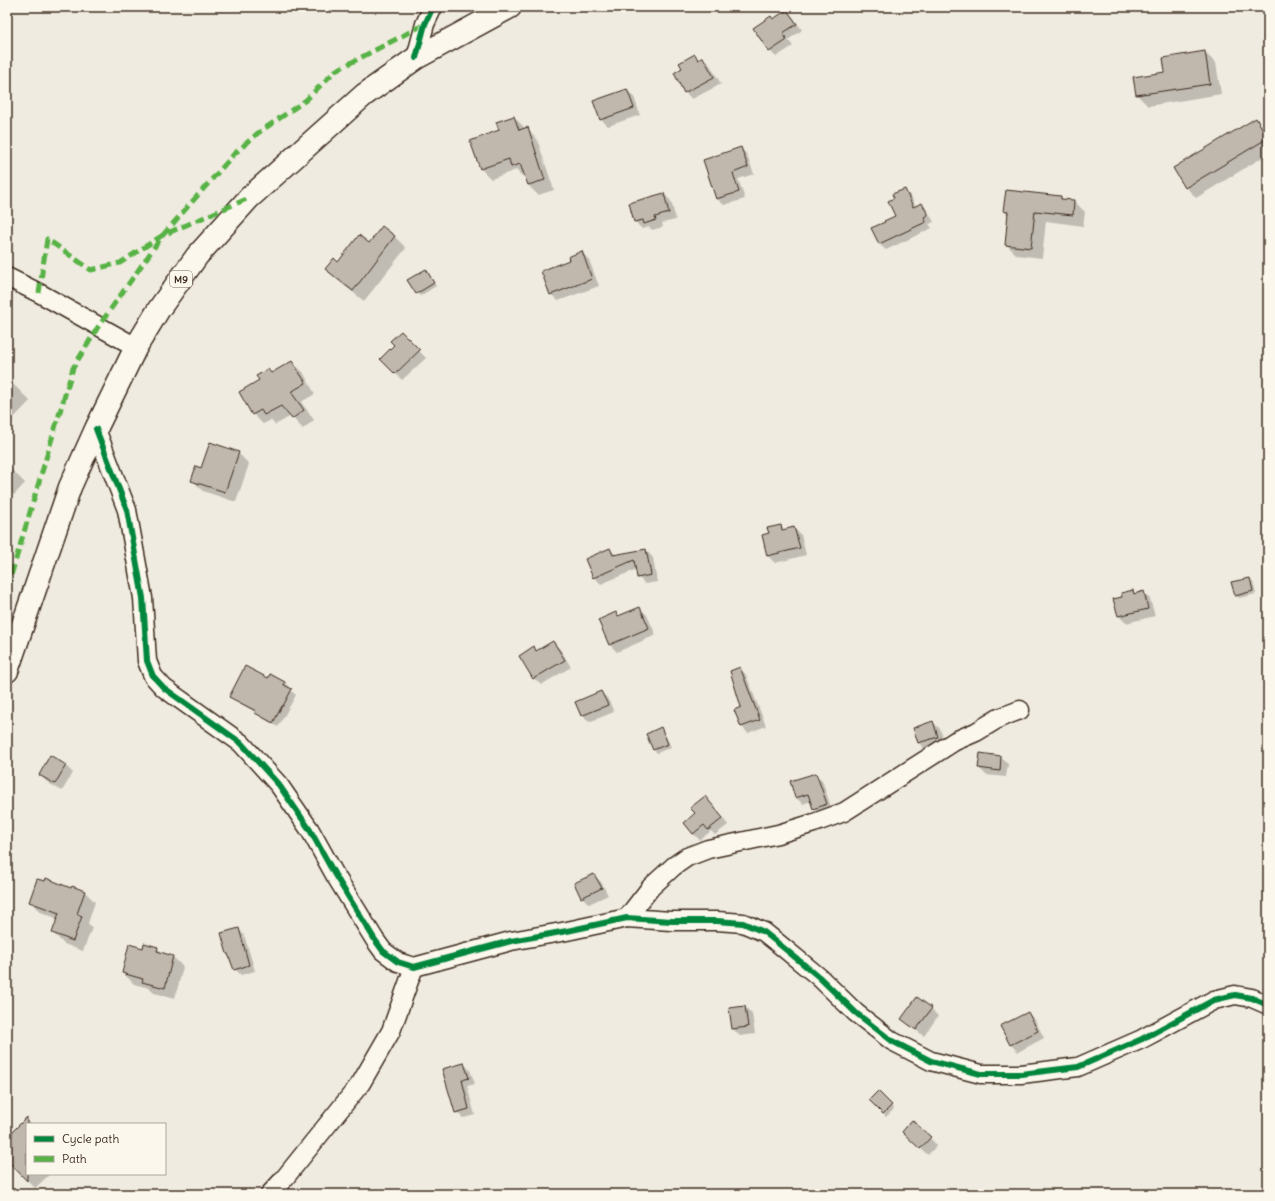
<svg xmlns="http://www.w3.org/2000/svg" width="1275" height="1201" font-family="Delius,sans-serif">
<rect width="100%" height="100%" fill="#f0ebe0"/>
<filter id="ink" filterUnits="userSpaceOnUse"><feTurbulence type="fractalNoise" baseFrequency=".025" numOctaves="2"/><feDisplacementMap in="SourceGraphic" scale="8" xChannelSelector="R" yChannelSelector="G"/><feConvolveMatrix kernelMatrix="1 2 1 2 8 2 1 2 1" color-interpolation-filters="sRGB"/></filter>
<g filter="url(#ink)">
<g fill="#0003">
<path d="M787,11L793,17L802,30L788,40L793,46L776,57L770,51L755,29L774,20Z"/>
<path d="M1205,53L1216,63L1221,94L1148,106L1137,95L1166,73Z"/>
<path d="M695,56L699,60L703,58L710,65L721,84L692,99L685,92L683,69Z"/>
<path d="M627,90L634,97L640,115L608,126L601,119Z"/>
<path d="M514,117L524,127L525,130L527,129L537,139L554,190L538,195L528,185L525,175L522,176L516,170L491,179L481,169L500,131Z"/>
<path d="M1256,119L1268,133V154L1196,198L1186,187Z"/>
<path d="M741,148L747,155L754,174L738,179L745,199L724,205L717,199L704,161Z"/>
<path d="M904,190L911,196L916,207L922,204L928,211L934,222L929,224L932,228L886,250L879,244L897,216Z"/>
<path d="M664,194L671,201L676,220L662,223L663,227L652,230L649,227L642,229L635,222L630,203Z"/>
<path d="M1061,197L1063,200L1074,201L1085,212L1083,226L1046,221L1042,258L1017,255L1006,244L1009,216L1004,211Z"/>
<path d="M383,228L395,237L406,248L364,301L337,280L327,269L369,244Z"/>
<path d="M582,252L589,260L599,286L558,301L551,294L570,261Z"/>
<path d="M425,270L436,286L420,296L417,293Z"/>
<path d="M401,332L426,358L402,380L381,359L395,345Z"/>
<path d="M292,362L303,372L315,394L301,402L314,420L303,429L291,416L275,425L271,420L263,424L253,414L272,374Z"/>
<path d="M7,378L30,401L7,425Z"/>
<path d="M238,453L249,464L236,502L203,491L192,480Z"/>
<path d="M7,465L25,483L14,495L7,488Z"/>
<path d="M780,526L785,531L794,528L801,535L806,555L775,563L768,556L770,534Z"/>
<path d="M610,549L617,556L646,550L653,558L657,582L645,584L638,577L637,569L601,584L594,577Z"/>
<path d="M1250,579L1253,582L1256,594L1239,598L1235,595Z"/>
<path d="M1133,591L1136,594L1143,592L1150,599L1155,616L1126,623L1119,616L1114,600L1123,598Z"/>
<path d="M640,608L647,615L656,635L617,652L610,645L600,621L616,614L619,617Z"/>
<path d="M553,642L560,649L571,667L541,685L534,678L520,656L533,648L537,652Z"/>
<path d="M740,668L746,675L766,726L748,733L742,727L735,710L742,707Z"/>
<path d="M285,682L290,687L289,689L296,695L278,727L261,717L255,712L236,701L231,696Z"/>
<path d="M601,692L608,699L614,712L589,722L582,715Z"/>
<path d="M933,722L940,729L945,744L926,750L919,743L914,728Z"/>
<path d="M661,728L664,732L671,747L657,753L654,750Z"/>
<path d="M50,757L66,766L73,773L62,791L47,782L40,775Z"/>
<path d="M1001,757L1008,764L1006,777L986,775L979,768Z"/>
<path d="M815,774L822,780L832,810L821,814L814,808L811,801L803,804L796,798L791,782Z"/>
<path d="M712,804L728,825L715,835L711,831L700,840L693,834Z"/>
<path d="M594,875L601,882L608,895L589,904L582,897Z"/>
<path d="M72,889L85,892L95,902L88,923L92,928L83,951L64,944L53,933L58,919L41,912L30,901Z"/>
<path d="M238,929L244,935L255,971L241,975L235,969L230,956L227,954Z"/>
<path d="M157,948L164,954L173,957L183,967L175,998L154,993L149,988L134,984L123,973L144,949Z"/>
<path d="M917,999L931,1009L938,1016L924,1036L910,1026L903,1019Z"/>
<path d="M745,1007L752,1014L755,1034L740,1036L733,1029Z"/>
<path d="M1028,1013L1035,1020L1044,1038L1018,1052L1011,1045Z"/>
<path d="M464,1064L470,1070L475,1084L467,1086L475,1115L463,1118L456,1112Z"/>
<path d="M878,1092L894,1109L886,1117L870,1100Z"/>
<path d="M26,1119L31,1124H27V1174H50L35,1188L7,1159V1138Z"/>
<path d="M912,1121L937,1145L928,1155L910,1139Z"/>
</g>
<g fill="#c0b8ad" stroke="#3b2a1e">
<path d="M787,10L797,24L783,33L787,40L769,52L753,28L771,16L773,19Z"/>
<path d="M1205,51L1210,84L1136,95L1133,77L1165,72L1163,58Z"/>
<path d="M695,54L698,60L703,57L714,77L684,93L674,73L682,68L679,63Z"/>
<path d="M627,89L634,108L600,120L593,101Z"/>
<path d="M514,116L519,130L528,127L545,180L528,185L520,164L511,167L509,159L480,169L470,141L499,130L496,122Z"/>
<path d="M1256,118L1268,138L1185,188L1173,168Z"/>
<path d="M741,147L748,167L733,173L739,192L716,199L703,160Z"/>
<path d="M905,189L913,207L922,203L928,215L924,217L926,222L879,244L871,228L885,222L884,221L895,216L888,201L894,198L892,194Z"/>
<path d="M1006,190L1061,196V199L1074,200L1073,215L1035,211L1031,248L1005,245L1008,212L1003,211Z"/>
<path d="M664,193L669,213L655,217L656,220L644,224L643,220L634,222L629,203Z"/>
<path d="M382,226L395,236L353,291L325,269L334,258L338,262L359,235L369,243Z"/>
<path d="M582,251L592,279L550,295L541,271L569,260L568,257Z"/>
<path d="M426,269L434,283L416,294L407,280Z"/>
<path d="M401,331L420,350L395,374L380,359L394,345L390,341Z"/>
<path d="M292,361L306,383L291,392L304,410L292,419L281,406L264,415L261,410L252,415L239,392L259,380L256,376L268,369L271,373Z"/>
<path d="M210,442L239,452L225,492L191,481L196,466L201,468Z"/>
<path d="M781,525L782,530L794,527L800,548L767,556L762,535L769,533L767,528Z"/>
<path d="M610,548L613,555L646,549L651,575L637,578L634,560L593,578L585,559Z"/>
<path d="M1250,578L1253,591L1235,596L1231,582Z"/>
<path d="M1133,590L1134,594L1144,591L1148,609L1118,616L1113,599L1122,597L1121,593Z"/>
<path d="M640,607L649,628L609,645L598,620L616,612L618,616Z"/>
<path d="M553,641L565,660L533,679L519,656L534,646L536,651Z"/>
<path d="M245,666L268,678L270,674L285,682L284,685L292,689L283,706H282L273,723L255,713L256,711L229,697Z"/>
<path d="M740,667L760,720L741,727L734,710L741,707L730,671Z"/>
<path d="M601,691L608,705L581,716L575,702Z"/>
<path d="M933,721L938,737L918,743L913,728Z"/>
<path d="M661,727L668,744L653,750L646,734Z"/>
<path d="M980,753L1001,756L1000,771L978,768Z"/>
<path d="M50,755L66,765L55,784L39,775Z"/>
<path d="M816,773L827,804L813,809L808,794L795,798L790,781Z"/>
<path d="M705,796L723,818L708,830L704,825L693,834L684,823L695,813L690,808Z"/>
<path d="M594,874L602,888L581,898L574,883Z"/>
<path d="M46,878L71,888L72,886L85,891L77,914L82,916L73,941L52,933L59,913L29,902L37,879L45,881Z"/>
<path d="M239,928L249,965L234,970L228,954H227L221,933Z"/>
<path d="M144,943L158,947L157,951L173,956L165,988L142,982L143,979L122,973L129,944L143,948Z"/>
<path d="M917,997L932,1008L916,1030L901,1019Z"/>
<path d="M745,1006L748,1027L732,1029L729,1008Z"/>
<path d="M1028,1012L1038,1031L1010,1045L1000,1026Z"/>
<path d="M464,1063L469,1078L462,1080L469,1109L455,1113L442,1069Z"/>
<path d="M878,1091L892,1105L883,1114L869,1100Z"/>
<path d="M27,1117V1181L7,1160V1137Z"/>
<path d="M912,1120L931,1137L920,1149L902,1132Z"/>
</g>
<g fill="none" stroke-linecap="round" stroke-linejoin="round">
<defs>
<g id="minor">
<path d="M416,58L425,24L433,7"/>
<path d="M7,277L39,293L136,347"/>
<path d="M96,429L127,510L143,598L147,661L153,676L164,688L241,743L279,785L310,830L335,875L375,940L383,951L398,962L414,967L511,941L567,931L627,918L671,921H717L743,923L764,932L779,944L819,977L856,1013L892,1041L931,1061L981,1074H1021L1078,1067L1142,1039L1214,1000L1235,995L1252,998L1268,1005"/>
<path d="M627,918L651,887L674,866L687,857L708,849L778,834L814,823L844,812L955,741L976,732L999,718L1020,710"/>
<path d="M270,1194L283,1180L361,1083L391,1031L414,967"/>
</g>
<path id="major" d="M7,671L70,487L96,429L136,347L159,309L197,256L249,198L364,95L416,58L510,7"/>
</defs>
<use href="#minor" stroke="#3b2a1e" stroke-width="21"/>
<use href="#major" stroke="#3b2a1e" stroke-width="25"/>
<use href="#minor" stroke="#fbf7ec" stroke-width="18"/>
<use href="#major" stroke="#fbf7ec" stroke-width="22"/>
<g stroke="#57b245" stroke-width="5" stroke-dasharray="10 5" stroke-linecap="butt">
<path d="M39,293L47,239L91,270L120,263L163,235L249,198"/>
<path d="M7,589L73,368L98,327L163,235L234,154L258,133L306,100L335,71L425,24"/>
</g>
<defs>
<g id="cycleway">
<path d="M416,58L425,24L433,7"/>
<path d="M96,429L127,510L143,598L147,661L153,676L164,688L241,743L279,785L310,830L335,875L375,940L383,951L398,962L414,967L511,941L567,931L627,918L671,921H717L743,923L764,932L779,944L819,977L856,1013L892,1041L931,1061L981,1074H1021L1078,1067L1142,1039L1214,1000L1235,995L1252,998L1268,1005"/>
</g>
</defs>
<use href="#cycleway" stroke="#fbf7ec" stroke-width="8"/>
<use href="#cycleway" stroke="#00873e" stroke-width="6"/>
</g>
</g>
<g text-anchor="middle" stroke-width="3" stroke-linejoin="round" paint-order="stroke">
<rect fill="#fbf7ec" stroke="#75685c" stroke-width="1" x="170" y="271" width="22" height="16" rx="3"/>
<g font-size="10" font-weight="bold" fill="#3b2a1e">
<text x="181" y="283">M9</text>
</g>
</g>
<rect width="1275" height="1201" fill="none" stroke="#fbf7ec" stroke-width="24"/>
<rect x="12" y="12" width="1251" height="1177" fill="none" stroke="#3b2a1e" stroke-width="1.5" filter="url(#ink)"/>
<rect x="26" y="1123" width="140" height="52" fill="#fbf7ec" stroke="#aea59a"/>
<rect x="34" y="1136" width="20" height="6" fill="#00873e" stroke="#aea59a"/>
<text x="62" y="1143" font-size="12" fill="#3b2a1e">Cycle path</text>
<rect x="34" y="1156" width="20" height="6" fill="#57b245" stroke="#aea59a"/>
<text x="62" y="1163" font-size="12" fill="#3b2a1e">Path</text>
</svg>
